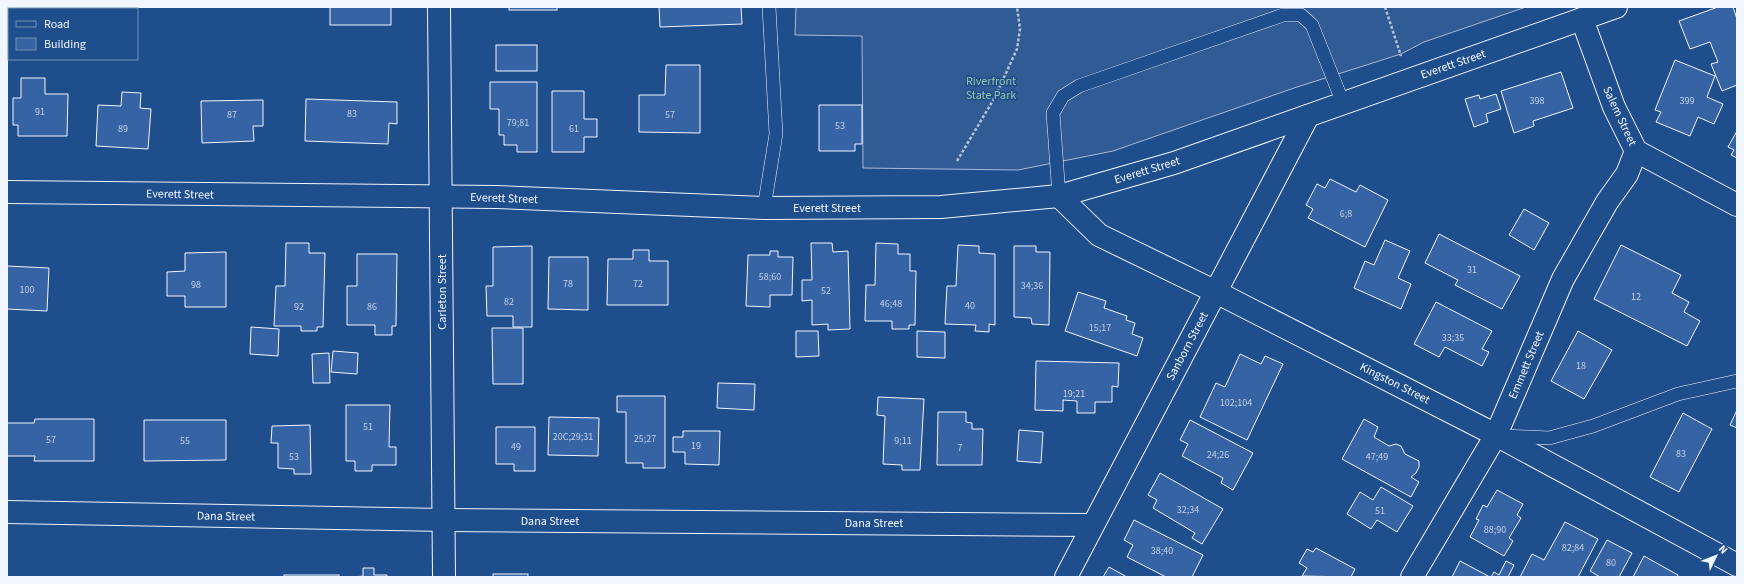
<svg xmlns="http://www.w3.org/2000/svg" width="1744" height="584" font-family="'Source Sans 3',sans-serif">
<rect width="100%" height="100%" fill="#1f4e8c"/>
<path fill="#305b95" stroke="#a8bbd7" d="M796,7H1526L1424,42L1401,54L1297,87L1113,151L1018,170L863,168L862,36L795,35Z"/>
<g fill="#3563a3" stroke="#f2f6ff">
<rect x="330" y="7" width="61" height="18"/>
<rect x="509" y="7" width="48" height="3"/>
<path d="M659,7H741L742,24L660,27Z"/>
<path d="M1718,7H1733L1737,19V85L1722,91L1711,64L1718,62L1710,42L1690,49L1679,21Z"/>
<rect x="496" y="45" width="41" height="26"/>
<path d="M1675,60L1715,76L1707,97L1723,104L1714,124L1698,117L1690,136L1656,122L1661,112L1655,110Z"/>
<path d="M666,65H700V133L639,132V95H665Z"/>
<path d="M1561,72L1573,108L1533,121L1534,126L1514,133L1501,91Z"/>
<path d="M21,78H45V94H68L67,136H18V125H13V98H21Z"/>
<path d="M490,82H537V152H517V145H504V135H499V109H490Z"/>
<path d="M552,91H584V119H597V137H584V152H552Z"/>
<path d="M122,92L141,93L140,108L151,109L148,149L96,146L98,105L121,106Z"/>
<path d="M1496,94L1501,109L1486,114L1488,122L1474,127L1465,99L1479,95L1480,99Z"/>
<path d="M306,99L397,102V124L389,123L388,144L305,141Z"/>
<path d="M263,100V126H253L254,141L202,143L201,101Z"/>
<path d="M819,105H862V144H855V151H819Z"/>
<path d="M1737,131V158L1731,155L1734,150L1728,147Z"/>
<path d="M1330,179L1356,192L1360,185L1388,200L1365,247L1308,218L1313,209L1306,205L1317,184L1325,188Z"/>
<path d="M1524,209L1549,223L1534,250L1509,235Z"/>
<path d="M1439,234L1520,276L1502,309L1455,285L1458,280L1425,263Z"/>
<path d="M1385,240L1410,251L1398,278L1411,284L1401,309L1354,288L1365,261L1374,265Z"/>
<path d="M286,243H309V253H325L323,327H317V331H301V326H274L276,286H285Z"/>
<path d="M811,243H832L833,252L848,251L850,329L828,330V324L812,325V300L802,301V280H812Z"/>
<path d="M876,243L898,244V254H910V271H916L915,325H909V329H892V321H865L866,285H875Z"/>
<path d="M958,245L979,246V253L995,254V325L989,324V332L975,331L976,325L945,324L947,286H956Z"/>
<path d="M1621,245L1681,275L1672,293L1689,302L1684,312L1700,321L1687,346L1594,299Z"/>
<path d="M532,246V327H513V316H487L486,286H493V247Z"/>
<path d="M1014,246H1036V252H1050L1049,325L1032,324L1031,318L1014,317Z"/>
<path d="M633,250H649V261H668V305H607L608,259H633Z"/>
<path d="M770,251H778V257H793L792,295H770V307L746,306L748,255H770Z"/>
<path d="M226,252V307H185V296H167V272L185,271V253Z"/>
<path d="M357,254H397L396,326H392V335H375V325H347V286H357Z"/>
<path d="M549,257H588V310L548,309Z"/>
<path d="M7,266L49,268L47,311L7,309V319Z"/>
<path d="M1078,292L1106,301L1104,308L1127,316L1126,320L1135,323L1132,334L1143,338L1137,356L1065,331Z"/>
<path d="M1436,302L1492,331L1482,349L1489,352L1482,366L1445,347L1439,357L1414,344Z"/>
<path d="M251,327L279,329L278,356L250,354Z"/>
<path d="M492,328H523V384H493Z"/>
<path d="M796,331H818L819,356L796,357Z"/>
<path d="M917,331L945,332V358L917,357Z"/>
<path d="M1578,331L1612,350L1584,399L1551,381Z"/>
<path d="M333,351L358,353L357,374L331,372Z"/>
<path d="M329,353L330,383H313L312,354Z"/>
<path d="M1240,354L1261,364L1265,356L1283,364L1247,440L1200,417L1216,383L1225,387Z"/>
<path d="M1036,361L1119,363L1118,387L1112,386V402H1095V413H1077V401L1063,400V411L1035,410Z"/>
<path d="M718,383L755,384L754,410L717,408Z"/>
<path d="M617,396H665V468H643V463H626V412H617Z"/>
<path d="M878,397L924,399L920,470H902V465L883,464L885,416L877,415Z"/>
<path d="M346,405H390L389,447H396V465H372V471H355V461H346Z"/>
<path d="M1737,410V428L1730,425Z"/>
<path d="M938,412H966V422L972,423V429H983L982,465H937Z"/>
<path d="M1683,413L1712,429L1679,492L1650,477Z"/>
<path d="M549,417L599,418L598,456L548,455Z"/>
<path d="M35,419H94V461H34L35,456H7V423H34Z"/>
<path d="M1364,419L1378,427L1374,437L1389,446L1396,444L1401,446L1405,454L1419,461V467L1416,473L1411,477L1419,482L1411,497L1342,459Z"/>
<path d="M144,420H226V460L144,461Z"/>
<path d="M1190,420L1253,453L1233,490L1221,483L1223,478L1182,456L1188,444L1180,440Z"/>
<path d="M310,425L311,474H294V469L278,468V443H271L272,426Z"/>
<path d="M496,427H535V471H514V464H496Z"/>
<path d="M1019,430L1043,432L1041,463L1017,461Z"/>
<path d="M683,431H720L719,465L685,464V452H673V437H683Z"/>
<path d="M1160,473L1223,509L1202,544L1192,538L1195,533L1153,508L1157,500L1148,495Z"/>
<path d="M1381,487L1413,506L1397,532L1377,520L1371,529L1347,514L1360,492L1373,500Z"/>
<path d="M1497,490L1523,504L1517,515L1521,518L1509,538L1513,541L1504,556L1470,537L1479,520L1476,519L1483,505L1487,507Z"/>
<path d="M1134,520L1203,555L1192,577H1166L1127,557L1133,545L1124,540Z"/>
<path d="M1565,522L1598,539L1578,577H1520L1532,554L1544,560Z"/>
<path d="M1607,540L1632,553L1619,577H1600L1590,571Z"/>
<path d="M1316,548L1355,569L1351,577L1302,576L1307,568L1299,563L1307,549L1313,552Z"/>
<path d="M1644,556L1678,575L1677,577H1633Z"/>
<path d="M1460,561L1490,577H1452Z"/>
<path d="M1506,561L1514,565L1508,577H1491L1494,572L1499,575Z"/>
<path d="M1109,567L1127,577H1103Z"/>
<path d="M363,568H374V575H387V577H353L363,576Z"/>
<rect x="493" y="574" width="35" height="3"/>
<rect x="284" y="575" width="55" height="2"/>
</g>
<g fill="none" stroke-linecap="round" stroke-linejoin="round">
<defs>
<g id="service">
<path d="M1059,196L1053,113L1063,96L1079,86L1283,15H1301L1312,25L1343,103"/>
<path d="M764,208L776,134L769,7"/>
<path d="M1505,436L1549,438L1593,426L1678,394L1737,381"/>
</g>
<g id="minor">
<path d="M439,7L444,577"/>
<path d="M1582,19L1614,107L1636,151L1737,205"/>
<path d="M7,192L496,197L764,208L941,207L1059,196L1174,163L1616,7"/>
<path d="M1059,196L1099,235L1216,292L1496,435L1737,565"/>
<path d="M7,512L445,520L1092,525"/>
<path d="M1066,577L1308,116"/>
<path d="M1412,577L1496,435L1563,279L1607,202L1627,174L1636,151"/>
</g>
</defs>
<use href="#service" stroke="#f2f6ff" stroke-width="14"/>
<use href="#minor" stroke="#f2f6ff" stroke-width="24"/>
<g stroke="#b3c4dc" stroke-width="2.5" stroke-dasharray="3 2" stroke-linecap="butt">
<path d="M1385,7L1401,56"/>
<path d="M957,161L995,97L1017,49L1020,29L1017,7"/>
</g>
<use href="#service" stroke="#1f4e8c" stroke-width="13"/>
<use href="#minor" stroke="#1f4e8c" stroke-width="22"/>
</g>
<g text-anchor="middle" stroke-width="3" stroke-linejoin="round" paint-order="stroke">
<g font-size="10" fill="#c3d1e8">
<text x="1537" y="104">398</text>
<text x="1687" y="104">399</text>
<text x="40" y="115">91</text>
<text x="352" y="117">83</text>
<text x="232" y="118">87</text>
<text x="670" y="118">57</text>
<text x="518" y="126">79;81</text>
<text x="840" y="129">53</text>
<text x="123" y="132">89</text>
<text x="574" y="132">61</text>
<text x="1346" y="217">6;8</text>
<text x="1472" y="273">31</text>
<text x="770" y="280">58;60</text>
<text x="568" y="287">78</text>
<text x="638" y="287">72</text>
<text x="196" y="288">98</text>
<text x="1032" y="289">34;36</text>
<text x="27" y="293">100</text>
<text x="826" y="294">52</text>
<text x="1636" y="300">12</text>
<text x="509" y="305">82</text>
<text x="891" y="307">46;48</text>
<text x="970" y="309">40</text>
<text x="299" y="310">92</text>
<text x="372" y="310">86</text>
<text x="1100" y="331">15;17</text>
<text x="1453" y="341">33;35</text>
<text x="1581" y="369">18</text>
<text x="1074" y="397">19;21</text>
<text x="1236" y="406">102;104</text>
<text x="368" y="430">51</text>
<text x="573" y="440">20C;29;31</text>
<text x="645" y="442">25;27</text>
<text x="51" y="443">57</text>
<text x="185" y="444">55</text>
<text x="903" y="444">9;11</text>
<text x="696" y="449">19</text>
<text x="516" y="450">49</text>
<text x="960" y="451">7</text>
<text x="1681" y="457">83</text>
<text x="1218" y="458">24;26</text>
<text x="294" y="460">53</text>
<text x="1377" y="460">47;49</text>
<text x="1188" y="513">32;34</text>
<text x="1380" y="514">51</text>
<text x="1495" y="533">88;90</text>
<text x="1573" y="551">82;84</text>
<text x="1162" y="554">38;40</text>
<text x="1611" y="566">80</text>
</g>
<g font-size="12" fill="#f2f6ff" stroke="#1f4e8c">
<text transform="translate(1453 64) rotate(-19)" y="4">Everett Street</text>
<text transform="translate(1620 116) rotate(65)" y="4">Salem Street</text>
<text transform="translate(1147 170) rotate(-17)" y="4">Everett Street</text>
<text transform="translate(180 194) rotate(1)" y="4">Everett Street</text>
<text transform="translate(504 198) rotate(2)" y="4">Everett Street</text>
<text x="827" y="212">Everett Street</text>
<text transform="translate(442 292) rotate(-90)" y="4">Carleton Street</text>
<text transform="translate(1187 346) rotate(-62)" y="4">Sanborn Street</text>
<text transform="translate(1526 365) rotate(-67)" y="4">Emmett Street</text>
<text transform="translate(1395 383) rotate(27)" y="4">Kingston Street</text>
<text transform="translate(226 516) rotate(1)" y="4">Dana Street</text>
<text x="550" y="525">Dana Street</text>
<text x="874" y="527">Dana Street</text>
</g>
<g font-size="12" fill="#97c8a6" stroke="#1f4e8c">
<text x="991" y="85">Riverfront<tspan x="991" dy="14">State Park</tspan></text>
</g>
</g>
<rect width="1744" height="584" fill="none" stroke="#f2f6ff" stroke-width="16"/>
<rect x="8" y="8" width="130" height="52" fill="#1f4e8c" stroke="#7391ba"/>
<rect x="16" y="21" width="20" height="6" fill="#1f4e8c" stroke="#7391ba"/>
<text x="44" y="28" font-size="12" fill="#f2f6ff">Road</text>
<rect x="16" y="38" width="20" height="12" fill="#3563a3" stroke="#7391ba"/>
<text x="44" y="48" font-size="12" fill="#f2f6ff">Building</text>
<g transform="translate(1716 556) rotate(47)" stroke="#1f4e8c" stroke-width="3" paint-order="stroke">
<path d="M0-3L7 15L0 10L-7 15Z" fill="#f2f6ff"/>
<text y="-6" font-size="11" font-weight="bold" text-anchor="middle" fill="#f2f6ff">N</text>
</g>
</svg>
